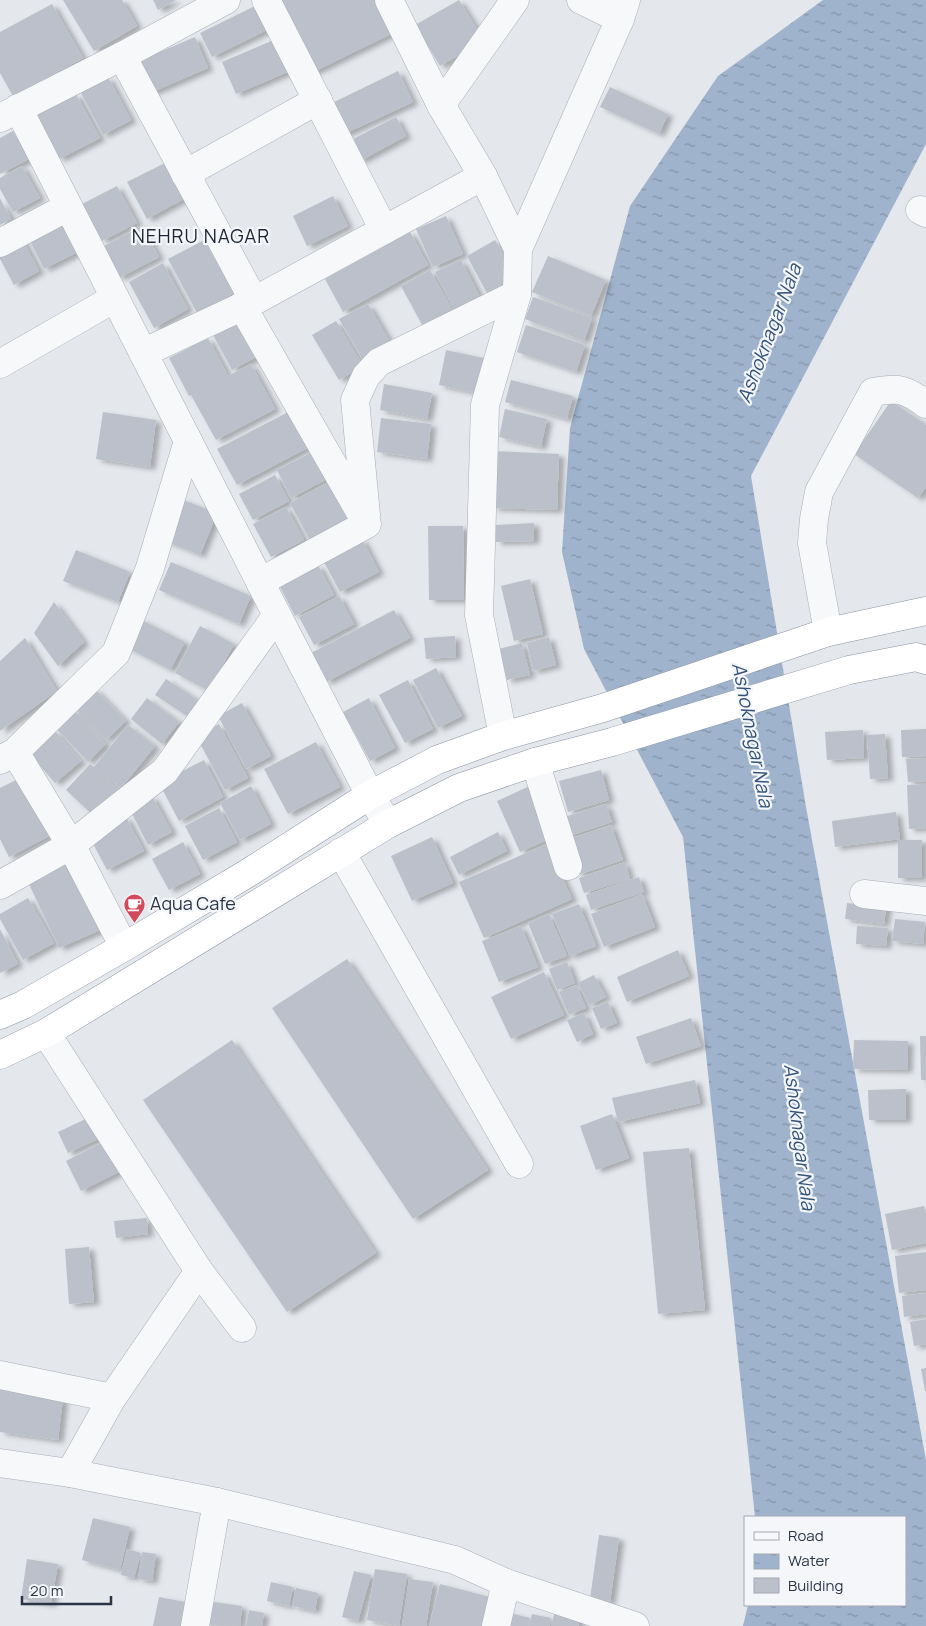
<svg xmlns="http://www.w3.org/2000/svg" width="926" height="1626" font-family="Manrope,sans-serif">
<defs>
<pattern id="water-ripples" width="26" height="14" patternUnits="userSpaceOnUse" patternTransform="scale(1.25)"><rect width="26" height="14" fill="#9fb4cc"/><path d="M2 4q2-2 4 0t4 0M15 11q2-2 4 0t4 0" fill="none" stroke="#8293a7"/></pattern>
<filter id="shadow"><feDropShadow dx="5.5" dy="3" stdDeviation="2.5" flood-color="#0004"/></filter>
</defs>
<rect width="100%" height="100%" fill="#e4e7ec"/>
<path fill="url(#water-ripples)" d="M823,0H926V144L751,476L806,807L926,1460V1626H743L748,1605H905V1517H755L683,837L584,649L562,552L570,428L630,206L718,76Z"/>
<g fill="#bbc0ca" filter="url(#shadow)">
<path d="M63,0H122L137,26L94,51Z"/>
<path d="M153,0H176L158,10Z"/>
<path d="M276,0H376L393,33L311,73Z"/>
<path d="M459,0L484,41L440,66L415,25Z"/>
<path d="M261,3L273,27L212,57L200,33Z"/>
<path d="M52,4L83,58L13,96L0,73V32Z"/>
<path d="M283,36L297,68L236,94L222,62Z"/>
<path d="M195,37L208,68L150,93L136,62Z"/>
<path d="M398,71L413,102L340,136L326,106Z"/>
<path d="M108,77L131,120L103,135L80,91Z"/>
<path d="M610,87L668,114L659,134L600,107Z"/>
<path d="M76,94L100,138L59,159L35,115Z"/>
<path d="M396,117L406,136L360,161L349,141Z"/>
<path d="M13,131L29,159L0,174V138Z"/>
<path d="M173,159L191,195L147,219L127,182Z"/>
<path d="M22,166L40,198L13,212L0,189V178Z"/>
<path d="M117,186L137,223L102,241L82,204Z"/>
<path d="M333,196L348,226L307,246L293,216Z"/>
<path d="M0,198L11,219L0,225Z"/>
<path d="M64,216L82,250L44,269L27,235Z"/>
<path d="M446,216L463,254L433,267L416,229Z"/>
<path d="M142,226L159,257L119,278L102,247Z"/>
<path d="M410,232L428,265L343,312L325,279Z"/>
<path d="M21,237L39,271L14,285L0,259V248Z"/>
<path d="M210,237L238,291L197,313L168,259Z"/>
<path d="M495,240L505,257L504,282L498,289L489,297L467,256Z"/>
<path d="M548,256L606,280L591,316L532,292Z"/>
<path d="M461,260L482,301L456,314L435,272Z"/>
<path d="M163,263L188,309L154,328L129,282Z"/>
<path d="M430,270L456,316L426,332L401,286Z"/>
<path d="M533,297L592,318L584,341L525,319Z"/>
<path d="M368,304L394,349L366,365L339,319Z"/>
<path d="M240,318L260,355L232,370L212,333Z"/>
<path d="M336,321L363,366L339,380L312,335Z"/>
<path d="M526,325L585,345L576,372L517,352Z"/>
<path d="M208,338L228,376L251,364L275,409L216,440L191,395L189,396L169,358Z"/>
<path d="M446,350L488,359L481,394L439,385Z"/>
<path d="M511,380L573,396L567,419L505,402Z"/>
<path d="M384,384L432,393L427,419L380,410Z"/>
<path d="M891,401L926,425V487L918,498L854,454Z"/>
<path d="M505,409L547,419L541,447L499,437Z"/>
<path d="M290,411L309,447L237,485L217,449Z"/>
<path d="M103,412L156,420L150,467L96,459Z"/>
<path d="M381,418L431,424L427,459L377,452Z"/>
<path d="M314,451L329,478L291,498L277,470Z"/>
<path d="M495,451L559,454L557,510L493,508Z"/>
<path d="M275,475L289,501L253,520L239,494Z"/>
<path d="M336,478L358,520L312,544L290,503Z"/>
<path d="M181,499L217,513L200,555L165,541Z"/>
<path d="M286,507L304,540L271,557L253,524Z"/>
<path d="M534,523V541L496,542L495,525Z"/>
<path d="M428,526H463L464,600H429Z"/>
<path d="M362,539L379,572L340,592L323,560Z"/>
<path d="M76,550L130,572L118,602L63,581Z"/>
<path d="M171,562L251,596L239,624L159,590Z"/>
<path d="M318,565L334,595L295,616L279,585Z"/>
<path d="M530,579L543,634L514,641L501,586Z"/>
<path d="M339,596L354,624L314,645L299,617Z"/>
<path d="M54,602L84,642L58,666L34,633Z"/>
<path d="M394,610L410,638L326,682L311,653Z"/>
<path d="M140,619L185,642L170,670L126,647Z"/>
<path d="M200,626L234,644L209,691L175,673Z"/>
<path d="M455,636L456,657L426,659L424,638Z"/>
<path d="M549,637L556,665L533,671L527,643Z"/>
<path d="M25,638L57,691L0,731V661Z"/>
<path d="M522,643L530,675L507,680L499,649Z"/>
<path d="M436,668L462,716L438,728L413,680Z"/>
<path d="M166,679L201,702L190,718L155,695Z"/>
<path d="M408,680L433,729L405,743L379,695Z"/>
<path d="M95,689L126,721L106,740L74,708Z"/>
<path d="M147,698L179,722L162,744L131,719Z"/>
<path d="M369,698L395,748L370,761L343,712Z"/>
<path d="M242,703L271,756L246,769L218,716Z"/>
<path d="M72,709L106,744L88,762L54,726Z"/>
<path d="M219,724L248,778L225,790L196,736Z"/>
<path d="M128,725L155,746L121,788L96,770L120,791L96,818L66,790L90,764L94,767Z"/>
<path d="M926,729V756L902,757L901,730Z"/>
<path d="M54,730L81,761L55,783L28,752Z"/>
<path d="M863,730L864,758L827,760L825,732Z"/>
<path d="M885,734L888,778L870,779L867,735Z"/>
<path d="M316,742L340,787L288,814L264,769Z"/>
<path d="M926,758V781L908,782L906,759Z"/>
<path d="M204,760L223,797L179,821L159,783Z"/>
<path d="M601,770L609,800L568,812L559,781Z"/>
<path d="M20,778L51,835L9,857L0,839V788Z"/>
<path d="M534,784L558,835L520,852L497,801Z"/>
<path d="M926,784V828L909,829L907,785Z"/>
<path d="M251,786L271,824L240,840L220,803Z"/>
<path d="M152,796L172,832L148,845L129,808Z"/>
<path d="M606,804L612,822L566,837L561,818Z"/>
<path d="M219,808L237,842L203,860L185,826Z"/>
<path d="M896,812L900,839L835,847L832,821Z"/>
<path d="M126,817L144,851L107,870L89,836Z"/>
<path d="M611,825L623,860L578,875L566,840Z"/>
<path d="M498,832L507,851L459,875L450,857Z"/>
<path d="M432,837L453,883L412,901L391,856Z"/>
<rect x="898" y="840" width="24" height="38"/>
<path d="M183,842L200,874L169,890L152,859Z"/>
<path d="M547,844L572,899L484,938L459,882Z"/>
<path d="M74,861L105,928L59,948L28,882Z"/>
<path d="M625,862L630,879L584,893L579,878Z"/>
<path d="M639,877L644,892L591,910L586,895Z"/>
<path d="M642,894L655,927L604,947L591,914Z"/>
<path d="M28,898L54,943L23,960L0,919V914Z"/>
<path d="M887,902L884,924L845,919L847,903L856,904Z"/>
<path d="M579,904L596,946L570,956L552,914Z"/>
<path d="M549,914L567,956L545,964L528,923Z"/>
<path d="M895,919L925,922L923,944L892,941Z"/>
<path d="M521,926L538,967L499,982L482,941Z"/>
<path d="M857,926L888,928L886,946L856,944Z"/>
<path d="M0,929L18,964L0,973Z"/>
<path d="M678,950L689,976L627,1002L617,977Z"/>
<path d="M347,959L488,1170L413,1219L272,1008Z"/>
<path d="M567,962L575,983L557,990L549,969Z"/>
<path d="M544,972L564,1015L511,1039L491,997Z"/>
<path d="M594,975L606,997L589,1005L578,983Z"/>
<path d="M576,985L586,1008L569,1015L559,992Z"/>
<path d="M608,1002L617,1023L601,1029L592,1008Z"/>
<path d="M584,1013L593,1034L577,1042L567,1020Z"/>
<path d="M691,1018L701,1046L646,1064L636,1037Z"/>
<path d="M920,1036H926V1080H921Z"/>
<path d="M232,1040L376,1253L287,1312L143,1100Z"/>
<path d="M854,1040L908,1041L907,1070L853,1069Z"/>
<path d="M695,1080L700,1103L618,1122L612,1098Z"/>
<path d="M906,1089V1120H869L868,1090Z"/>
<path d="M612,1114L629,1158L596,1170L580,1126Z"/>
<path d="M90,1117L100,1138L68,1153L58,1132Z"/>
<path d="M103,1142L119,1172L81,1191L66,1161Z"/>
<path d="M689,1148L705,1310L658,1314L643,1152Z"/>
<path d="M924,1206L926,1216V1243L892,1250L885,1214Z"/>
<path d="M147,1218L148,1234L116,1238L114,1221Z"/>
<path d="M89,1247L94,1302L69,1304L65,1249Z"/>
<path d="M926,1252V1290L899,1293L895,1256Z"/>
<path d="M926,1293V1314L904,1317L902,1296Z"/>
<path d="M926,1319V1344L914,1346L910,1322Z"/>
<path d="M926,1368V1391H925L921,1369Z"/>
<path d="M0,1389L63,1398L58,1440L0,1432Z"/>
<path d="M93,1518L130,1527L120,1570L82,1560Z"/>
<path d="M599,1535L619,1538L610,1602L590,1599Z"/>
<path d="M127,1549L141,1553L134,1578L121,1575Z"/>
<path d="M142,1552L156,1554L152,1581L138,1579Z"/>
<path d="M27,1559L58,1564L51,1604L21,1599Z"/>
<path d="M375,1569L407,1574L399,1626L367,1620Z"/>
<path d="M354,1571L371,1575L358,1621L342,1617Z"/>
<path d="M409,1579L433,1582L426,1626H402Z"/>
<path d="M271,1582L293,1587L289,1606L267,1601Z"/>
<path d="M440,1584L490,1597L482,1626H429Z"/>
<path d="M296,1588L318,1593L315,1611L292,1606Z"/>
<path d="M159,1597L195,1604L191,1626H153Z"/>
<path d="M207,1601L242,1606L240,1626L204,1625Z"/>
<path d="M557,1604L582,1611L578,1626H551Z"/>
<path d="M249,1610L264,1613L262,1626H246Z"/>
<path d="M506,1612L530,1618L528,1626H502Z"/>
<path d="M532,1614L551,1618L549,1626H529Z"/>
</g>
<g fill="none" stroke-linecap="round" stroke-linejoin="round">
<defs>
<g id="street">
<path d="M266,0L384,230"/>
<path d="M389,0L441,105L483,176L518,249"/>
<path d="M581,0L620,19"/>
<path d="M122,56L254,301"/>
<path d="M441,105L515,0"/>
<path d="M18,108L277,615L370,795L388,824"/>
<path d="M0,118L122,56L226,0"/>
<path d="M185,174L318,100"/>
<path d="M920,210L926,213"/>
<path d="M0,243L68,207"/>
<path d="M242,306L367,524L260,582"/>
<path d="M143,353L254,301L483,176"/>
<path d="M0,364L115,298"/>
<path d="M366,515L355,400L366,376L379,362L517,294"/>
<path d="M828,632L812,543L814,519L819,492L873,392C899,387 905,389 926,404"/>
<path d="M503,736L479,615L485,405L517,294L518,249L620,19L626,0"/>
<path d="M15,752L71,845L124,947"/>
<path d="M0,760L15,752L116,653L150,568L188,441"/>
<path d="M535,762L568,866"/>
<path d="M341,852L519,1164"/>
<path d="M0,885L71,845L165,771L277,615"/>
<path d="M864,894L926,901"/>
<path d="M46,1033L199,1271L242,1328"/>
<path d="M0,1375L112,1398"/>
<path d="M0,1463L70,1473L217,1502L455,1560L506,1583L635,1626"/>
<path d="M70,1473L112,1398L199,1271"/>
<path d="M195,1626L217,1502"/>
<path d="M496,1626L506,1583"/>
</g>
<g id="highway">
<path d="M0,1015L23,1005L124,947L248,873L370,795L437,760L503,736L603,708L828,632L926,611"/>
<path d="M0,1055L46,1033L388,824L459,788L535,762L612,742L849,670L916,657L926,660"/>
</g>
</defs>
<use href="#street" stroke="#a9aeb7" stroke-width="29"/>
<use href="#highway" stroke="#8b94a3" stroke-width="29"/>
<use href="#street" stroke="#f7f8fa" stroke-width="28"/>
<use href="#highway" stroke="#fff" stroke-width="28"/>
</g>
<defs>
<symbol id="cafe-pin" viewBox="-11 -11 22 30"><path d="M0 17L-7.5 6A9.5 9.5 0 1 1 7.5 6Z" fill="#d1495b" stroke="#f4f6f9"/><path d="M-5.5-4.5H6V0H3Q3 3.5 0 3.5H-2.5Q-5.5 3.5-5.5 0ZM3-3.2v2h1.7v-2ZM-6 4.5H4V6H-6Z" fill="#fff"/></symbol>
</defs>
<g fill-rule="evenodd">
<use href="#cafe-pin" x="122" y="892" width="25" height="34"/>
</g>
<g text-anchor="middle" stroke-width="4.5" stroke-linejoin="round" paint-order="stroke">
<g font-size="18" fill="#2b3445" stroke="#f4f6f9" text-anchor="start">
<text x="150" y="910">Aqua Cafe</text>
</g>
<g font-size="19" letter-spacing="1" fill="#1d2536" stroke="#f4f6f9">
<text x="201" y="243">NEHRU NAGAR</text>
</g>
<g font-size="19" font-style="italic" fill="#34527a" stroke="#f4f6f9">
<text transform="translate(769 333) rotate(-69)" y="7">Ashoknagar Nala</text>
<text transform="translate(753 735) rotate(79)" y="7">Ashoknagar Nala</text>
<text transform="translate(800 1137) rotate(83)" y="7">Ashoknagar Nala</text>
</g>
</g>
<rect x="744" y="1516" width="162" height="90" fill="#f4f6f9" stroke="#a4a8b1"/>
<rect x="754" y="1532" width="25" height="8" fill="#f7f8fa" stroke="#a4a8b1"/>
<text x="788" y="1541" font-size="15" fill="#2b3445">Road</text>
<rect x="754" y="1554" width="25" height="15" fill="url(#water-ripples)" stroke="#a4a8b1"/>
<text x="788" y="1566" font-size="15" fill="#2b3445">Water</text>
<rect x="754" y="1578" width="25" height="15" fill="#bbc0ca" stroke="#a4a8b1"/>
<text x="788" y="1591" font-size="15" fill="#2b3445">Building</text>
<path d="M22 1596v8h89v-8" fill="none" stroke="#2b3445" stroke-width="2.5"/>
<text x="30" y="1596" font-size="15" fill="#2b3445" stroke="#f4f6f9" stroke-width="4" paint-order="stroke">20 m</text>
</svg>
